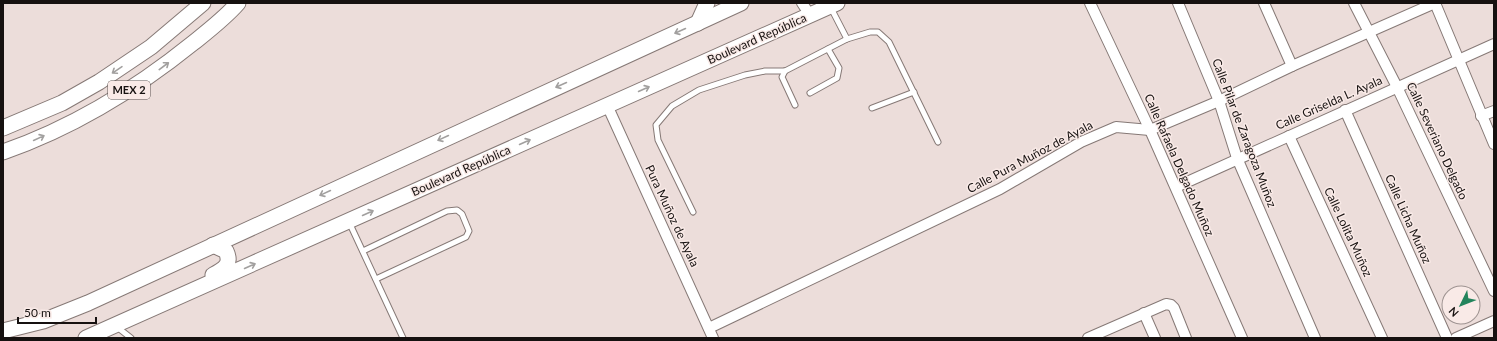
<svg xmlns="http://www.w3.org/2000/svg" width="1497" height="341" font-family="Lato,sans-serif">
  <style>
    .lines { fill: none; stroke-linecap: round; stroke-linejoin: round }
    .lane-casing { stroke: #867976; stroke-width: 7 }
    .street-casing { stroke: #867976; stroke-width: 12 }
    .primary-casing { stroke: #867976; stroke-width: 17 }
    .lane { stroke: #fff; stroke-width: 5 }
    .street { stroke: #fff; stroke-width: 10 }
    .primary { stroke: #fff; stroke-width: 15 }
    .oneway { stroke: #a2a09f }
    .labels { text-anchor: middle; stroke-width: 3; stroke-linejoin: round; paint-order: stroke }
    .shield { fill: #f9eae7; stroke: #5a5250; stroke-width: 1 }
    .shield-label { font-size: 11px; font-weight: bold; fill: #161110 }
    .street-label { font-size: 12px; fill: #161110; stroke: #f9eae7 }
  </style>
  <rect width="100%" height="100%" fill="#ecddda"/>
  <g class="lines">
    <g class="lane-casing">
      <g id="lane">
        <path d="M831,8l16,31"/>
        <path d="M785,71l-3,6 13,28"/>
        <path d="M810,93l27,-15 2,-10 -11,-19"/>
        <path d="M872,108l42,-16"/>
        <path d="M693,212l-35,-72 -2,-15 16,-19 27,-16 46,-15 20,-4h20l62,-32 23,-7h8l11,10 49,100"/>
        <path d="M349,222l54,116"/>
        <path d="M363,251l84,-40 10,-1 5,4 7,17 -3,6 -90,42"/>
        <path d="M117,327l14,11"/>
      </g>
    </g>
    <g class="street-casing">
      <g id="street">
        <path d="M802,3l8,12"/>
        <path d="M1090,3l60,127 92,208"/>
        <path d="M1178,3l41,98 18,57 78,180"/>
        <path d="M1264,3l28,63"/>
        <path d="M1354,3l43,84 97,204"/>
        <path d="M1435,3l59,141"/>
        <path d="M607,105l106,233"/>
        <path d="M1345,110l102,228"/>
        <path d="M1481,116l13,-5"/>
        <path d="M1289,136l93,202"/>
        <path d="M1176,187l318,-143"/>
        <path d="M1144,313l11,25"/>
        <path d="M709,328l291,-139 81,-47 35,-15 34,3 69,-29 73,-35 143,-63"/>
        <path d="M1088,338l78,-34 5,1 3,3 12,30"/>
        <path d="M1456,338l38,-17"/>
      </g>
    </g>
    <g class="primary-casing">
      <g id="primary">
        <path d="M698,23l9,-20"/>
        <path d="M3,128l59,-25 37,-21 52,-35 52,-44"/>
        <path d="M3,152c69,-24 133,-63 190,-109 15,-12 32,-25 45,-40"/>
        <path d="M213,245l13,6c6,13 -1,18 -13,24"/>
        <path d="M3,331l40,-10 45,-18 653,-300"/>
        <path d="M86,338l751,-335"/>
      </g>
    </g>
    <use href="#lane" class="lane"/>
    <use href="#street" class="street"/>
    <use href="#primary" class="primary"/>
  </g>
  <defs><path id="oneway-shaft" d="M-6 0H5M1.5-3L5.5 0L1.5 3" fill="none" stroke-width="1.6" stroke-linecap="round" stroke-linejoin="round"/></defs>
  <g class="oneway">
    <use href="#oneway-shaft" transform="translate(680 31) rotate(156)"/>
    <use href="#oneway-shaft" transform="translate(164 66) rotate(-37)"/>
    <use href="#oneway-shaft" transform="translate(117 70) rotate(146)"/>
    <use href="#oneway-shaft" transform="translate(561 85) rotate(156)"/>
    <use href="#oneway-shaft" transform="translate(644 89) rotate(-24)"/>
    <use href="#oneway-shaft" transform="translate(39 138) rotate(-25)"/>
    <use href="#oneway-shaft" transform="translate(443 138) rotate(155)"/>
    <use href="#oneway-shaft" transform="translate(525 142) rotate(-24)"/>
    <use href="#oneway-shaft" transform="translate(325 193) rotate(155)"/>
    <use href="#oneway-shaft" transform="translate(368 213) rotate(-24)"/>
    <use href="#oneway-shaft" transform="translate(250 266) rotate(-24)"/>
  </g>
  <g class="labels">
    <rect class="shield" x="108" y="81" width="42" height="18" rx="3"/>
    <g class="shield-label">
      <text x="129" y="94">MEX 2</text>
    </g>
    <g class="street-label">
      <text transform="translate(757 39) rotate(-24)" y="4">Boulevard República</text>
      <text transform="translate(1329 103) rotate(-24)" y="4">Calle Griselda L. Ayala</text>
      <text transform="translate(1244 133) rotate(69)" y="4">Calle Pilar de Zaragoza Muñoz</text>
      <text transform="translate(1437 141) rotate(65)" y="4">Calle Severiano Delgado</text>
      <text transform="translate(1030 157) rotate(-28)" y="4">Calle Pura Muñoz de Ayala</text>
      <text transform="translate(1179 165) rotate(66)" y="4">Calle Rafaela Delgado Muñoz</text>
      <text transform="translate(461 171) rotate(-24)" y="4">Boulevard República</text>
      <text transform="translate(672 216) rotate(65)" y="4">Pura Muñoz de Ayala</text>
      <text transform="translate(1408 219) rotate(66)" y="4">Calle Licha Muñoz</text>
      <text transform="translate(1348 232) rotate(65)" y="4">Calle Lolita Muñoz</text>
    </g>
  </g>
  <rect width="1497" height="341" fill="none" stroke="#161110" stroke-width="8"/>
  <g transform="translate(1461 305) rotate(227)"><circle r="19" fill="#f9eae7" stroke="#9e9391"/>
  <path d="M0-3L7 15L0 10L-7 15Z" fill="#23845c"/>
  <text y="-6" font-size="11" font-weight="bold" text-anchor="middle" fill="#161110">N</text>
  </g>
  <path d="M18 317v6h78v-6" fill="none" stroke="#161110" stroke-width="2"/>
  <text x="24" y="317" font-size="12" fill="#161110" stroke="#f9eae7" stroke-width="3" paint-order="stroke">50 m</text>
</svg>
